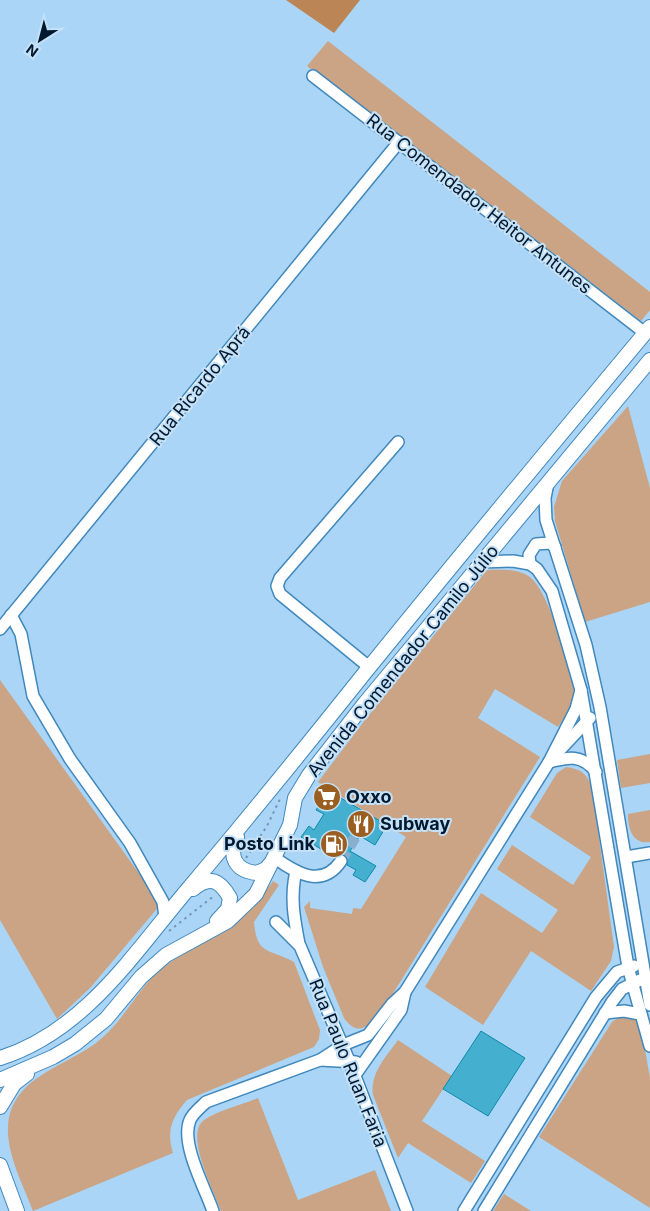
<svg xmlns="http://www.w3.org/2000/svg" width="650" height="1211" font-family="Inter,sans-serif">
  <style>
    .green { fill: #caa484 }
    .forest { fill: #bb8555 }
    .building { fill: #45afd0; stroke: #0d8aab }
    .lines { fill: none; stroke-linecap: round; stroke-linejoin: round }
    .minor-tunnel { stroke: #89afcf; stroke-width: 11; stroke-dasharray: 11 5.5; stroke-linecap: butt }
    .minor-casing { stroke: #4088bc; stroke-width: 14 }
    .major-casing { stroke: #4088bc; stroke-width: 16 }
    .path { stroke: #7296b4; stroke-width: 2; stroke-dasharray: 2.5 4; stroke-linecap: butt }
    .minor { stroke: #fff; stroke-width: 11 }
    .major { stroke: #fff; stroke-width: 14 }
    .labels { text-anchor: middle; stroke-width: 4; stroke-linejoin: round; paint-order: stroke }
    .street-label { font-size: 18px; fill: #00192e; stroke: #c5e1f7 }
    .poi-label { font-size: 18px; font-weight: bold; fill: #00192e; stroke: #c5e1f7; text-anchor: start }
  </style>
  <rect width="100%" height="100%" fill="#abd5f7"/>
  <g class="green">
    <path d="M328,41l322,251v18l-9,11 -334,-255z"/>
    <path d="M628,406l22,82v114l-65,20 -30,-101 -1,-14 8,-26z"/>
    <path d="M487,570c14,0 32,-2 44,8 17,13 44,97 43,119 0,11 -10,21 -16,30l-63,-38 -17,29 62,39 -156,251c-11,15 -25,32 -40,10l-21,-51 -19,-60 6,-6v7l42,6 1,-6 8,1 45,-72 -88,-55 47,-62z"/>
    <path d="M0,680l161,224 -71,84 -33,31 -57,-99z"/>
    <path d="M650,754v29l-29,5 -4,-28z"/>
    <path d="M566,767c15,2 20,6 26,20l22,160 -3,14 -20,30 -60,-40 -48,74 -58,-38 56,-94 61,40 16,-23 -61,-41 15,-24 61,40 18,-28 -61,-40 27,-44z"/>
    <path d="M650,810v32c-18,3 -22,-14 -22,-28z"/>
    <path d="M273,881l6,4 -25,37c3,34 15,26 40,40l26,68 -1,9 -5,8 -127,53c-15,17 -21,31 -14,53l-140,58c-11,-29 -30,-63 -24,-94 9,-41 58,-52 87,-74 25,-19 38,-47 59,-69 18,-17 44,-27 64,-41 21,-13 40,-32 54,-52z"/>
    <path d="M626,1016l8,2 7,9 9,51v130l-111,-71 73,-115 7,-5z"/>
    <path d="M398,1040l54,36 -30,45 63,40 -14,22 -63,-40 -10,15 -25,-63c-3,-22 13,-38 25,-55z"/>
    <path d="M258,1098l40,102 77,-30 16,41h-170c-7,-19 -37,-77 -17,-91 15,-10 38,-15 54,-22z"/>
    <path d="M504,1194l27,17h-38z"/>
  </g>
  <path class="forest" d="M286,0h74l-26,33z"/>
  <g class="building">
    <path d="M322,787l65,38 -12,20 -15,-9 -10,15 26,15 -11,16 -12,-7 3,-5 -9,-5 1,-6 -2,-4 -7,-1 -5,3 -33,-20 8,-11 5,4 10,-16 -8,-4 4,-6 -6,-4z"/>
    <path d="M481,1031l44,27 -37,58 -45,-27z"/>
  </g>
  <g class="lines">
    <path class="minor-tunnel" d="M341,861l16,-27"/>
    <g class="minor-casing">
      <g id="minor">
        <path d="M313,76l332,257"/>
        <path d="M548,483l-3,15 1,22 40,125 14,62 50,298"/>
        <path d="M482,562l31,-1 17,3 7,5 15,22 29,99 47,277 22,79"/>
        <path d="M530,564l-1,-9 7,-11 14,-1 5,4"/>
        <path d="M11,615l10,19 12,62 37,63 60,84 33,59 2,15"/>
        <path d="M0,629l399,-487"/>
        <path d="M369,667l-89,-73 -3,-8 3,-8 118,-136"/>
        <path d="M558,752l32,-34"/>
        <path d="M549,762c19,-5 33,-8 47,10"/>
        <path d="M626,857l24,-4"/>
        <path d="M275,858c21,15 47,31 66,3"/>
        <path d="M296,871c-6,26 -2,47 3,73"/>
        <path d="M276,922l24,24 50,117 57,148"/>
        <path d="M605,1013l19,-2 16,3"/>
        <path d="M320,1060l36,2"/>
        <path d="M355,1075l46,-65 4,-18"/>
        <path d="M213,1211c-8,-23 -33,-68 -23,-91 3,-7 11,-13 16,-18l114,-42 23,-15 25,-10 24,-31 13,-12 144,-230 27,-53 5,-19"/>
        <path d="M464,1211l132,-214 21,-25 17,-6"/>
        <path d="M484,1211l128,-209 10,-13 18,-9"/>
      </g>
    </g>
    <g class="major-casing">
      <g id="major">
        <path d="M237,837c-9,19 -2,34 20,36l9,-4 4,-5"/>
        <path d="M193,889c17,-14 27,-9 37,9l-2,11 -11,12"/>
        <path d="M0,1058c84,-26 134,-105 188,-169 61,-72 120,-145 179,-219 93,-115 188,-229 283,-343"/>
        <path d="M0,1080l53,-23 22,-13 31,-25 35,-42 25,-22 62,-34 28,-27 34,-69 5,-27 14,-23 56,-72 285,-343"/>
        <path d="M0,1107l14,-23 13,-10"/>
        <path d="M0,1165l17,46"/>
      </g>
    </g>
    <g class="path">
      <path d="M246,858l21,-32 14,-29"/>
      <path d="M169,931l45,-35"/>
    </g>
    <use href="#minor" class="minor"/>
    <use href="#major" class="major"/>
  </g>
  <defs>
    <g id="supermarket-disc" transform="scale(1.4375)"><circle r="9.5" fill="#9a5f20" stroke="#c5e1f7"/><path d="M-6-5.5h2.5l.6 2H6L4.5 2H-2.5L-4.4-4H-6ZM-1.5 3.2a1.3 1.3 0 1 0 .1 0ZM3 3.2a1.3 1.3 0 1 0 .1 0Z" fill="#fff"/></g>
    <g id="restaurant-disc" transform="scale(1.4375)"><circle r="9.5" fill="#9a5f20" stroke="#c5e1f7"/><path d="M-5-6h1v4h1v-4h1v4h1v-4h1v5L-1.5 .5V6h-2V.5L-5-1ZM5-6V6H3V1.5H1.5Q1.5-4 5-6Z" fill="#fff"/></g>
    <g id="fuel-disc" transform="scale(1.4375)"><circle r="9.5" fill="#9a5f20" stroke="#c5e1f7"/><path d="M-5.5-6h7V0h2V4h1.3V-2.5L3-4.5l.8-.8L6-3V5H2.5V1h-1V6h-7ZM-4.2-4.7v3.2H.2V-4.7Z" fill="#fff"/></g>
  </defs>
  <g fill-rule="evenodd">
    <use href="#supermarket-disc" x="327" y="797"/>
    <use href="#restaurant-disc" x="361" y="824"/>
    <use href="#fuel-disc" x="334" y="844"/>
  </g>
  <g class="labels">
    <g class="street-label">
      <text transform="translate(479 204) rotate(38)" y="6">Rua Comendador Heitor Antunes</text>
      <text transform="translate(200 386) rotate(-51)" y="6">Rua Ricardo Aprá</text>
      <text transform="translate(403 661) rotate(-51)" y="6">Avenida Comendador Camilo Júlio</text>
      <text transform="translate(348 1063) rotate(68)" y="6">Rua Paulo Ruan Faria</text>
    </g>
    <g class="poi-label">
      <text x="346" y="803">Oxxo</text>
      <text x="380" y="830">Subway</text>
      <text x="315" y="850" text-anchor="end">Posto Link</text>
    </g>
  </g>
  <g transform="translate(40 40) rotate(216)" stroke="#c5e1f7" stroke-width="4" paint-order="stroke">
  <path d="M0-4L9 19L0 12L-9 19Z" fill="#00192e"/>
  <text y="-8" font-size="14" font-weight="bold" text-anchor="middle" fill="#00192e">N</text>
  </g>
</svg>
